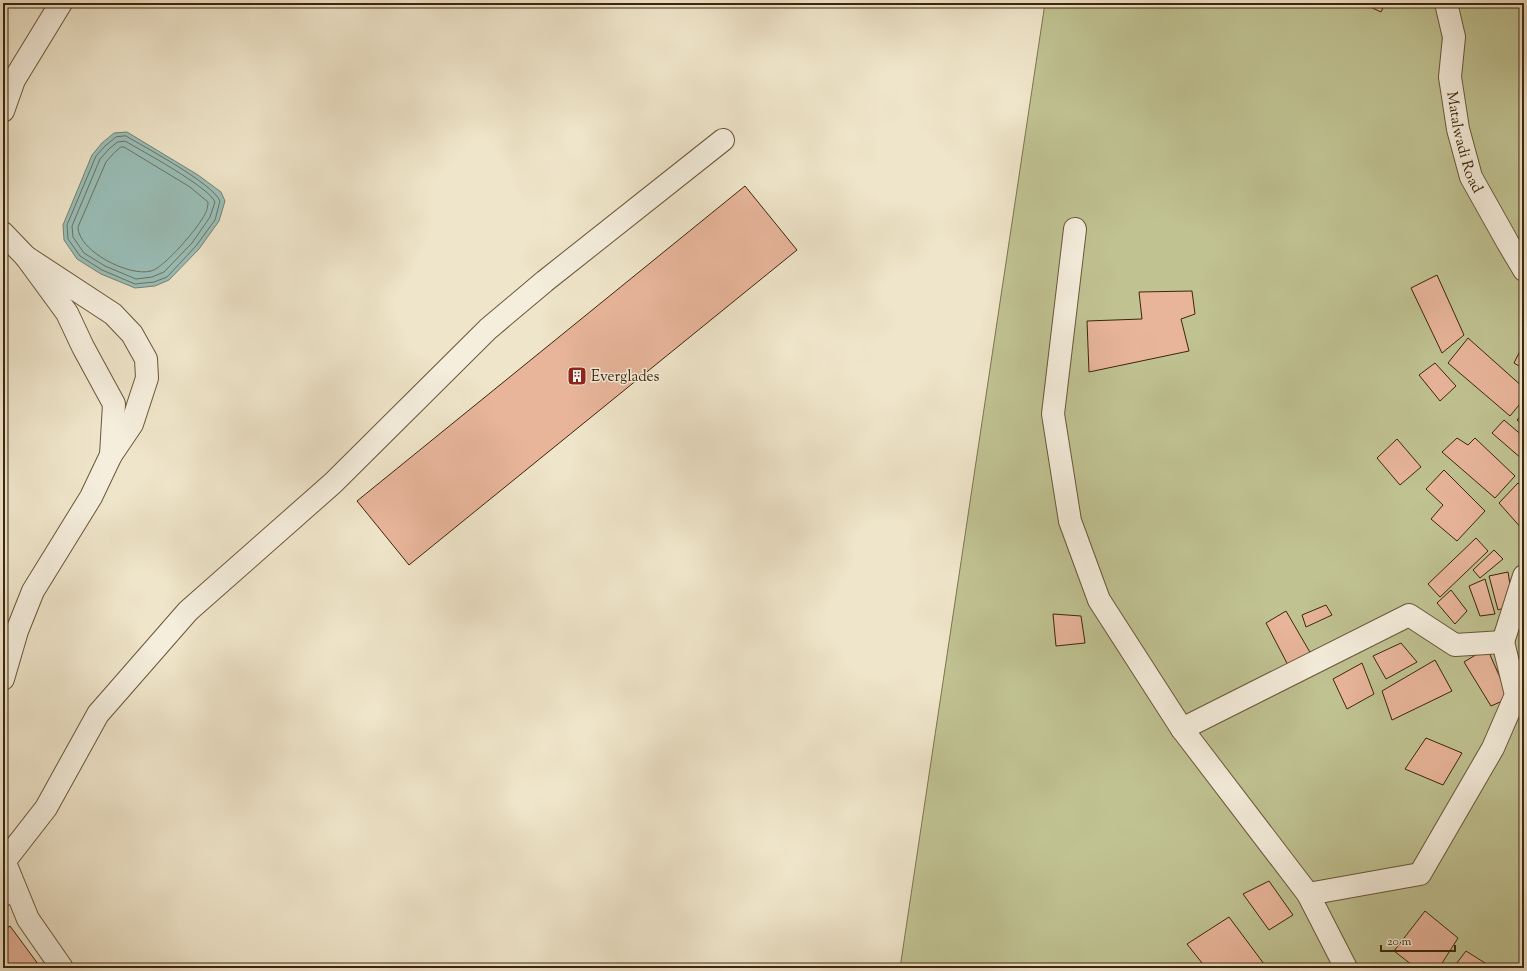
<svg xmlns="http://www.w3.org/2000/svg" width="1527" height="971" font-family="'Sorts Mill Goudy',serif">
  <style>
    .green { fill: #c0c292; stroke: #7e744e }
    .water { fill: #9abfb9; stroke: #758273 }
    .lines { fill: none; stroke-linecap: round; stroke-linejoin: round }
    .shore { stroke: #6c7262; stroke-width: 1 }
    .building { fill: #e8b59b; stroke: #3d260a }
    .lane-casing { stroke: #6a563a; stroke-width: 16 }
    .street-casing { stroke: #6a563a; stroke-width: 24 }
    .lane { stroke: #f5eedd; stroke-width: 14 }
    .street { stroke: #f5eedd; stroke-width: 22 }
    .labels { text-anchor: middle; stroke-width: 3; stroke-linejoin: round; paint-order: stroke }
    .street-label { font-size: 15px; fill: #3d260a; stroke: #f5eedd }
    .poi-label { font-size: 15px; fill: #3d260a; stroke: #f5eedd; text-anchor: start }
  </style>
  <rect width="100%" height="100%" fill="#efe5ca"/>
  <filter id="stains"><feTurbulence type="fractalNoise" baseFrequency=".005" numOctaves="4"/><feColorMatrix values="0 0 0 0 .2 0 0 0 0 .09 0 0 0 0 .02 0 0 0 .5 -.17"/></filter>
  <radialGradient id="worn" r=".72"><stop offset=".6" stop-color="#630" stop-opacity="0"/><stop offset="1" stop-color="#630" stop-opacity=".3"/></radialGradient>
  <path class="green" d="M1045,3h479v965h-624z"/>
  <path class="water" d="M127,132l71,43 23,17 4,9 -6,20 -20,28 -30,31 -14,6 -20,2 -34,-14 -24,-15 -13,-19 -1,-15 29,-70 10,-12 12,-10z"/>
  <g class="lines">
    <g class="shore">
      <path d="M126,136c20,12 86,47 94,65l-5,19 -19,26 -29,31 -13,5 -19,2 -33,-14 -22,-14 -12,-17 -1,-14 29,-69 9,-10 11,-9z"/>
      <path d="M118,142l7,-1c17,10 84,46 90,61l-5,15 -18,26 -28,29 -12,5 -16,2 -31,-13 -21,-13 -11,-16 -1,-11 28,-67 9,-10z"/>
      <path d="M121,147h3l66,40 18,15c0,4 -1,9 -3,12 -6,13 -41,54 -54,57 -22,6 -73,-20 -73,-44l28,-65 7,-8z"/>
    </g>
  </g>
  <g class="building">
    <path d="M1362,3h23l-4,9z"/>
    <path d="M745,186l52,64 -388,315 -52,-64z"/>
    <path d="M1437,275l27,60 -22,18 -31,-65z"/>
    <path d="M1192,291l3,23 -14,5 8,32 -100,21 -2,-51 55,-2 -3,-27z"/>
    <path d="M1468,338l56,50v11l-14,17 -62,-53z"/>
    <path d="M1524,343v26l-10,-6z"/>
    <path d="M1435,363l21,23 -16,15 -21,-26z"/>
    <path d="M1524,412v13l-7,-5z"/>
    <path d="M1504,420l20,17v20l-2,2 -30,-26z"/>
    <path d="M1457,438l11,7 7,-7 40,38 -20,22 -53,-46z"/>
    <path d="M1397,439l24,28 -21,18 -23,-27z"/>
    <path d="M1444,470l41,41 -28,30 -26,-22 12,-14 -17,-16z"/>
    <path d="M1518,483l6,5 -1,42 -24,-27z"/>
    <path d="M1476,538l12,13 -48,46 -12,-13z"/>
    <path d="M1494,550l9,9 -23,19 -7,-8z"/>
    <path d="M1508,572l5,32 -15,6 -9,-34z"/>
    <path d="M1485,579l10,35 -15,2 -11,-30z"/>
    <path d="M1451,590l16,21 -12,13 -18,-21z"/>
    <path d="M1326,605l6,10 -26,12 -4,-12z"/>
    <path d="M1286,611l25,43 -22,13 -23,-44z"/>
    <path d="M1053,614l28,2 4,27 -29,3z"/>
    <path d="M1401,643l16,19 -31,17 -13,-23z"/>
    <path d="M1487,648l22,50 -18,8 -27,-44z"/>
    <path d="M1435,660l17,31 -60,29 -10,-29z"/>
    <path d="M1362,663l12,31 -27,15 -14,-30z"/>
    <path d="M1426,738l36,15 -19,32 -38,-16z"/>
    <path d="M1269,881l24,34 -24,15 -26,-36z"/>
    <path d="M1425,911l33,27 -19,30h-23l-22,-17z"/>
    <path d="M1229,917l38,51h-61l-19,-24z"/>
    <path d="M10,926l31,42h-38v-37z"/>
    <path d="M1466,951l27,17h-40z"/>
  </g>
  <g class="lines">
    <g class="lane-casing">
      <path id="lane" d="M3,900l13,-9"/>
    </g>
    <g class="street-casing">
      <g id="street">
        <path id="s1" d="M1446,3l8,34 -4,40 8,52 13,48 37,66 16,27"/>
        <path d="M3,111l11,-31 47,-77"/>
        <path d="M1075,229l-22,185 17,107 29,79 83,129 126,165 38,74"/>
        <path d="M3,233l23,24 41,56 16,34 31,57 -3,51"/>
        <path d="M1503,642l21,-66"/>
        <path d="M3,679l14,-48 16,-40 58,-94 20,-42 21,-31 15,-46 -1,-19 -14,-25 -19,-20 -87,-57"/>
        <path d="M1182,729l227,-114 46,30 48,-3"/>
        <path d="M3,858l25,61 34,49"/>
        <path d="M4,862l42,-54 52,-94 90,-103 145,-128 155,-154 57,-48 178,-141"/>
        <path d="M1308,894l112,-20 73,-126 23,-53 -13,-53"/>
      </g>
    </g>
    <use href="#lane" class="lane"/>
    <use href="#street" class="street"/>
  </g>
  <defs>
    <g id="building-square" transform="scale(1)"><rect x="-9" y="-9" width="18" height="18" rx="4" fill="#8f2418" stroke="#f5eedd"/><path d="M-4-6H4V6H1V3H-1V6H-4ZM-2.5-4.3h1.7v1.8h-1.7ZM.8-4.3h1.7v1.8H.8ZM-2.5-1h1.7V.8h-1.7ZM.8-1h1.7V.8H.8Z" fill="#fff"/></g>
  </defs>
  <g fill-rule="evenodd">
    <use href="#building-square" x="577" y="376"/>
  </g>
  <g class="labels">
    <g class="street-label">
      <text dy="5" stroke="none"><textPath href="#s1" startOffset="142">Matalwadi Road</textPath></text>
    </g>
    <g class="poi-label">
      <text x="591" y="381">Everglades</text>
    </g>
  </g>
  <rect width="1527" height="971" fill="none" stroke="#efe5ca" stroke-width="16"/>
  <rect x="4" y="4" width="1519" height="963" fill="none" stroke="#3d260a" stroke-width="2"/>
  <rect x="8" y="8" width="1511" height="955" fill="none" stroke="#3d260a"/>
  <path d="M1381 945v6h74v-6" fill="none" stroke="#3d260a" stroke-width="2"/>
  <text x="1387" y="945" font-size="12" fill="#3d260a" stroke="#f5eedd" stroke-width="3" paint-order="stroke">20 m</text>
  <rect width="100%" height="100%" filter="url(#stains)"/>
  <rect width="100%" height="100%" fill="url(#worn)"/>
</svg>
